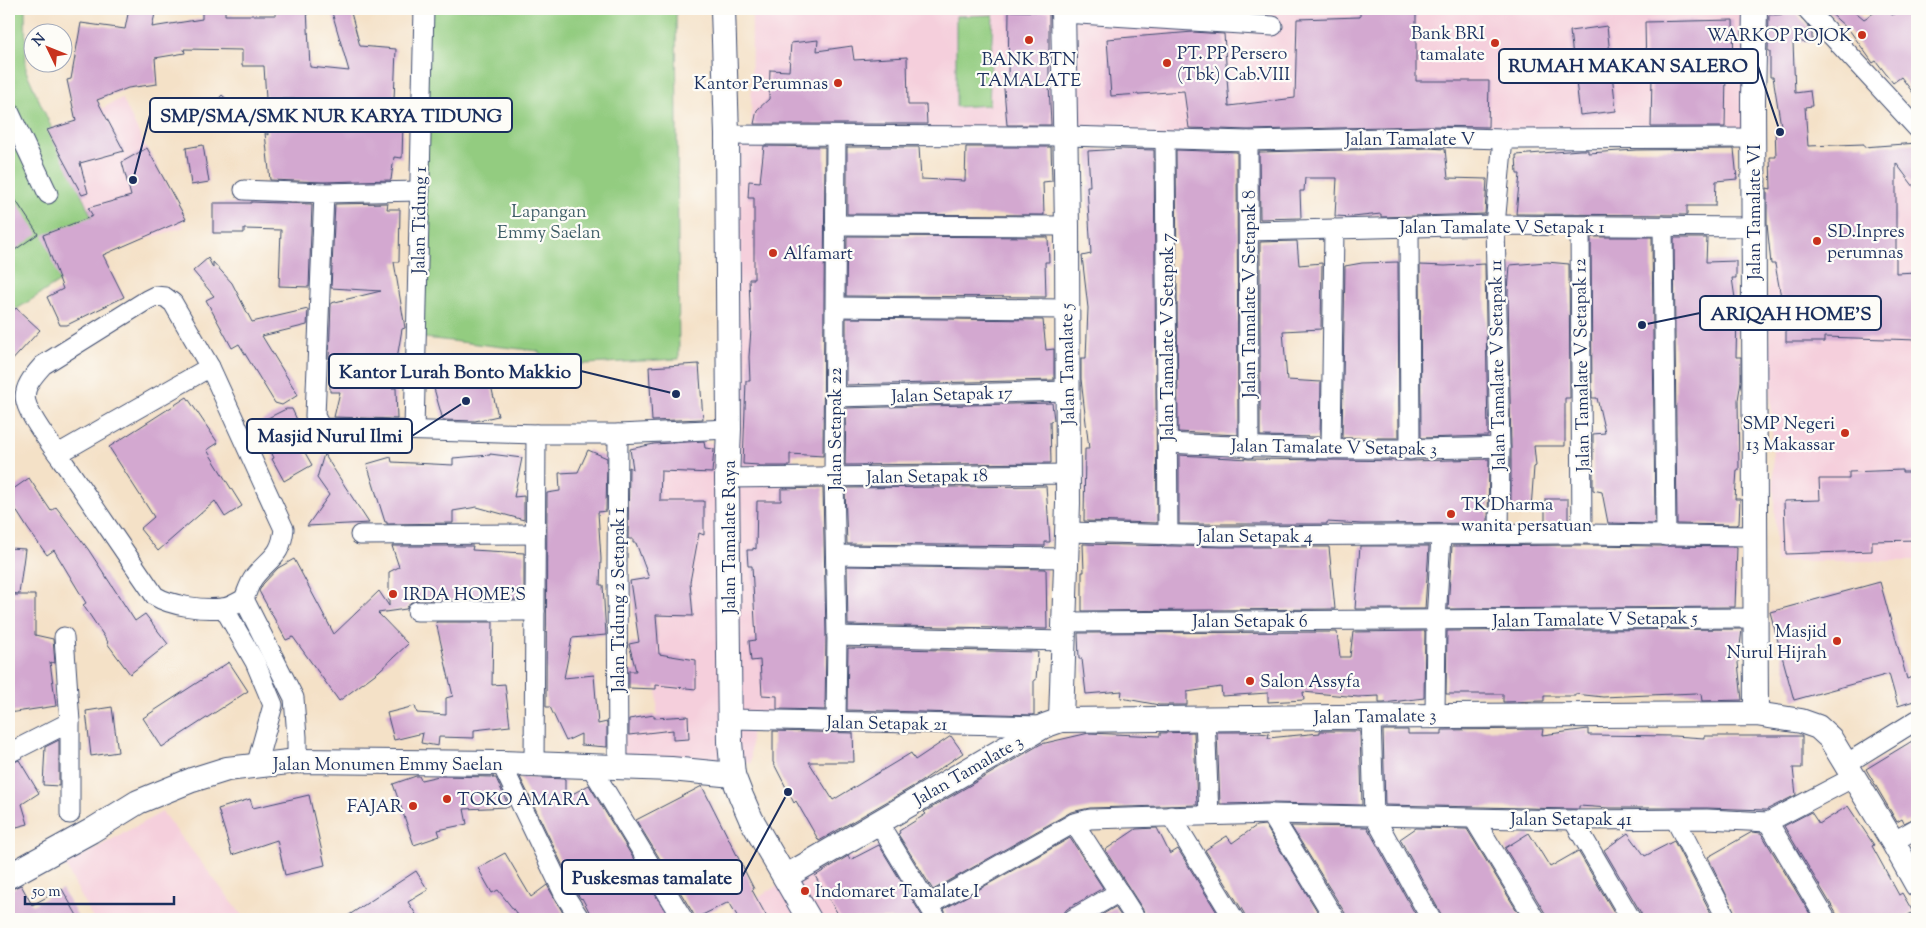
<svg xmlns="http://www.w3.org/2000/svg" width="1926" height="928" font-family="'Sorts Mill Goudy',serif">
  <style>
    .built { fill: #f5cfdc }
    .green { fill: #93cc80; stroke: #577e6f }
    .building { fill: #d3a8d0 }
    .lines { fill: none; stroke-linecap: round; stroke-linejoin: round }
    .minor-casing { stroke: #3c4a6e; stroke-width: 21 }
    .tertiary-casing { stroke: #3c4a6e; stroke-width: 26 }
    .minor { stroke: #fff; stroke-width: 19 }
    .tertiary { stroke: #fff; stroke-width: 24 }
    .poi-dot { fill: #c8321e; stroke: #fdfcf7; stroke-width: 2 }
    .labels { text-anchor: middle; stroke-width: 4.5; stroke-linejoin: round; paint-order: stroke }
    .poi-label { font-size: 18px; fill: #1b2f5e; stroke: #fdfcf7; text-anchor: start }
    .street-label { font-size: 18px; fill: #1b2f5e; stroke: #fdfcf7 }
    .park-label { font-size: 18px; fill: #3f5e68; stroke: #fdfcf7 }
    .leader { fill: none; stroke: #1b2f5e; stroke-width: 2 }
    .callout-dot { fill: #1b2f5e; stroke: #fdfcf7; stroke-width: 2 }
    .callout { fill: #fdfcf7; stroke: #1b2f5e; stroke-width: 2 }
    .callout-label { font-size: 19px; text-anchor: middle; font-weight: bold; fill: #1b2f5e }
  </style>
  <rect width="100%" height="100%" fill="#fdfcf7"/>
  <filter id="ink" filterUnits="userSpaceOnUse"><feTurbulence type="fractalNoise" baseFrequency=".02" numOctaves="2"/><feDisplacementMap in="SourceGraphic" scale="10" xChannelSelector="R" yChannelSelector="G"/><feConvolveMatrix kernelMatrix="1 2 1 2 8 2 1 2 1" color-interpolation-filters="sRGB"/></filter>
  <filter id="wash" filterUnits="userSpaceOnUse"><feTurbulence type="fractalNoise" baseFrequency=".0096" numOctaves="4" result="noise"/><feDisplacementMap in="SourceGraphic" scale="20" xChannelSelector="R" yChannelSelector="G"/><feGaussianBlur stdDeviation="1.12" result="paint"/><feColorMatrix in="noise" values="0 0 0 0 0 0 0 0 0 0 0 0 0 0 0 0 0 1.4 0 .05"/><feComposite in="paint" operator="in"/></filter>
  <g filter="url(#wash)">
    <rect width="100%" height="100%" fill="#f4e1c7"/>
    <g class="built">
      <path d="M752,9h999l1,128 -1001,2z"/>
      <path d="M122,98l62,129 -77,24 -53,-117z"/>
      <path d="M735,146h56l4,574 -44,2v41l-128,-7 -1,-39 35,-1 3,-273h69z"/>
      <path d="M1917,153v408h-131l-10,1 -8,-260 3,-146z"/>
      <path d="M162,812l83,107h-152l-28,-54z"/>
      <path d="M851,856l37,63h-164l-1,-1 52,-31z"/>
    </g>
    <g class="green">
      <path d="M9,9h16l1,62 81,180 -98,63z"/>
      <path d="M424,9h252l3,350 -130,7 -11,-15 -122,-14z"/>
      <path d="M993,15l-4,90 -33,2v-91z"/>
    </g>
    <g id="blocks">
      <g class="building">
        <path d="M129,9h27l-4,18 50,-8v-10h23v6h51v-5l31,-1 3,58 39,4 -18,-62h19l10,37 36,3 -2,51 -128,-1 -2,-33h-22v-16l-58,-1 1,4 -30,5 2,26 -29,4 -31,12 27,51 -44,12 8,30 -6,2 -35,-65 29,-9 -9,-41 4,-1 10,-56 44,6z"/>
        <path d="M1360,9h56v72h73l-1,46 -59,-1 -181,4 -59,-2 -5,-37 -73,5 -4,-57 86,-7 31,2 5,72 66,-8 2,-79 63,-2z"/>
        <path d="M1826,9h26l12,10 16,-10h7l5,6 10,-6h15v89l-16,-21 -8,6 -17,-22 -3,2 -23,-32z"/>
        <path d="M1009,11l40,1v72l2,41h-44l-4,-48h5z"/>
        <path d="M1797,14l15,17v11h-19l2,51 15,-2 2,15 -7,1 3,39 56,-2v3l53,-4v48l-21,-28v110l21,-1v68l-93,-3v5h-38v-45h-5l-6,-33h-4l-4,-40v-36l4,1 -1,-32h6l-1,-30 6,-1 -8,-49h-3v-26h-2l1,-36z"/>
        <path d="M1733,20l1,53h-8l-1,54h-74l1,-52h-6l-1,-53z"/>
        <path d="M1607,26l9,85 -36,4 -10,-84z"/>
        <path d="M818,40l-1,11 35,-5 2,14 53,-3 1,48h18l1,19h-173l3,-14 12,-11 1,-29 19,1 2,-28z"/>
        <path d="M222,95l17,15 -17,20 -17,-16z"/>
        <path d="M267,121l136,2 -1,35 -8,-1 -3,23 -67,2 -54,-2 -5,-47 3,2z"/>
        <path d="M203,145l6,37 -18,3 -5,-37z"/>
        <path d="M764,146l61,1 -2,309 -33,-2v12h-31v-1l-16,-1 3,-83h4l-1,-24 2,-28 -2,-50h5v-81h-6l1,-17 11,1z"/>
        <path d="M847,147h72l2,32 44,2 1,-34h85l1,34 -9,1 1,33 -197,-1z"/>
        <path d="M147,148l39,71 -83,36 21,42 -57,28h-7l-13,-28 16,-8 -20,-54 50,-19 -5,-8 43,-12 -9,-34z"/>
        <path d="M1429,148l16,1 3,29 39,1 -2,35 -104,3v-3l-28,3 -18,-1 2,-38h-32l-1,13h-4l1,27 -41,1 -1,-67z"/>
        <path d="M1121,149l33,1 3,373 -73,-2 1,-72h4l-8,-70v-21h5l2,-50 -6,-52 9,-2 -4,-68h3l-2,-35z"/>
        <path d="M1734,149l3,30 -21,2 -1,25h-28v9l-171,-1 4,-40h-3l-1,-19 64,-5h8v3l48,-3z"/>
        <path d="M1176,150l61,2 1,283 -60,-3z"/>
        <path d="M9,190l29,44 -29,20z"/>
        <path d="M251,202l61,2 -3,83 -30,-1 2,-56 -37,-1v4h-31v-30h38z"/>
        <path d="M388,203l-1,6h13l-1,53h-5l11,66 -3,1 -10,59h4l1,31 -63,-2 6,-25h-10v-33h-1l2,-56 50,-12 -50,-3 4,-84z"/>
        <path d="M847,236l201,1 1,25h-4l1,35 -200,-1z"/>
        <path d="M1591,237h61l3,287 -47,-1 -6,-31 -9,-2v-56l12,-1 -8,-35h-5z"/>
        <path d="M1674,238h33l-1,24 30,-1v17h-4l5,34 -1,45h5v24l-3,19 1,70h-2l-2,29h5l-1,25 -3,1 -59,-1z"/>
        <path d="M1297,241l2,24 23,-2 -1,66 -38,2 4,49 34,2 -1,55 -60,-1v-194z"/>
        <path d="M208,258l5,10v-6l19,21 20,39 56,-13 -1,16 -45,11 36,59 -16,10 -7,-2 -36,-59 -7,4 -26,-48 8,-4 -21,-25z"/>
        <path d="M1398,262l1,176h-57l3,-172 17,-3z"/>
        <path d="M1547,262l22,2 1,134h-5v48h-31l2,20 -2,1 -3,42 -20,-2v-60l-3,-155 2,-27z"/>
        <path d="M1485,264l3,172 -67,2 -1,-173 25,1z"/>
        <path d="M16,308l24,22 -31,34v-48z"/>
        <path d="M846,318l197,2 3,30 8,-1v31l-208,5z"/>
        <path d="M699,364l4,55 -51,2 -3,-54z"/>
        <path d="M488,372l10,44 -23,5 -32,-1 -10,-35z"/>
        <path d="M187,397l31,46 -11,7 35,56 -17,11 -10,-16 -57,50 -18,-22 14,-12 -45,-70z"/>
        <path d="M1052,403l2,17 -4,1 1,42 -206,2 1,-57z"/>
        <path d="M286,409h6l7,15 -8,4 21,37 -28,16 -12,-22 2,-1 -16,-35z"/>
        <path d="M704,441l1,7 9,1 -2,24 -51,-2 -1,30h44v34l-5,-2 -9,49 3,34 -37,-1 3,39 37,6v29l-40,-4v4l-27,-1v-17h7l-7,-27 10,-2 -9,-61 19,-3 -13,-35h-3v-4h-5l1,-72 4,2 -3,-20 24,-5z"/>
        <path d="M588,450l19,8 -1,53 -8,1 3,47 -1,26h3l3,50 -34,3 -8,40 30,-3 4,49 9,-2v25l-26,-2v-11l-15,7 -16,-34h-4v-3l1,-211 13,-2 -1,-18 19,-1z"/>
        <path d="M324,454l45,69 -62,3 22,-31 -12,-17z"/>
        <path d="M490,454l32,4 -8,39 10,-1v24l-47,-13 -24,4v12l-66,1v-2h-2l-18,-58 24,-7 1,5 61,3v-7l37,-3z"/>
        <path d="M1179,455l70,4 161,2 79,-2 -1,64 -126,1 -35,-2v2h-148z"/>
        <path d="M1902,470v2h15v68l-45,1v10l-86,3 -2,-53 36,-1 -1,-21h30v-7z"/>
        <path d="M29,478l22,33 5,-4 32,42 47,72 10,-7 23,30 -38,30 -23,-31 1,-1 -25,-37 3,-2 -32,-53 -7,5 -19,-26 -19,-30v-7z"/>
        <path d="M1046,486l4,56h-5v4l-198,-2 -2,-56z"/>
        <path d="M823,488l3,148 -1,74 -48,-1v-13l-15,-1 -2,-35 -9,1 -2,-20 7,-1 -4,-74h-4l-1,-16h6v-2l3,1 1,-48h24v-12z"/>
        <rect x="1545" y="499" width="23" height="24"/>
        <path d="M1083,544l140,3h106l6,62 -253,2v-39h2z"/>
        <path d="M1582,545l155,2 -2,60 -287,2 4,-63z"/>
        <path d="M392,546h81l-1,4 52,3v47h-107l-6,2 -5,7 -28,4 30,31 -29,27 -40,30 -46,-64 -7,3 -27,-49 4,-7 15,-16 16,-9 40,75 45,-43 10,15v-34l10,-5z"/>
        <path d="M1360,546h69l-4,63h-70z"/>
        <path d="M9,548l16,1 -6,45 -10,-1z"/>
        <path d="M847,566l199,3 1,60 -199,-4z"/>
        <path d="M1880,582l27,97 5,-2 5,23 -19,6 -9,-32 -95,26 -24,-88z"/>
        <path d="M9,595h26v40l18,4 2,24 -5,-1 6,44 -47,7z"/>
        <path d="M436,622h57l-1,63 13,-1 5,42 -36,4v8l-35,-1 -1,9 -17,-3 2,-10 -29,7 -7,-27 28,-7 2,7 29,2v-17l7,-2z"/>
        <path d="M1742,629l-4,34 4,37 -40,1 -1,-7 -5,-1 -93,4 -28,-3v2h-31v5l-41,1v-8h-57l1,-63z"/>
        <path d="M1425,631l-1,67 -40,5h-5v-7l-21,1 -55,-5 1,8 -36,2v-9l-46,3 -1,-9 -34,5v13h-28l-38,-7 1,-7 -36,3 -4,-35h-3l-1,-26 259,-1 3,25h10l3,-25z"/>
        <path d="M848,648l190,4 -2,28h-2v35l-187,-5z"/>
        <path d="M229,662l19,29 -86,56 -19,-29z"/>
        <path d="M112,707l6,45 -27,4 -5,-45z"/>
        <path d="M654,715v3l34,-2 1,23 -16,1v-10l-44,5v-16z"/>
        <path d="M1543,729l-1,6 46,-6v6l86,1 30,2v-2h98v32h-9l3,27 -30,15 -59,-2h-98l-30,-2v3h-6l-188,-4 -2,-75h25v4h34v-4z"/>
        <path d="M773,731l80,2 1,29h-45l24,38 78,-47 4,7 36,-24 12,17 -44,30 -100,58 -23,-40 -2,2 -21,-41z"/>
        <path d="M1320,731h40l2,74 -91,-2 -51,1 -3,-72h29l23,2 -1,4 52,-5z"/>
        <path d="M1194,732l3,73 -107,3 -19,4 -138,78 -35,-56 2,-1 -1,-2 27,-17 -2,-2 117,-68 48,-11 71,3v-3z"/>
        <path d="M1917,738v79l-13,6 -2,-4 -5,3 -31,-53z"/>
        <path d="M59,740v46l-16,-1 2,-38z"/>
        <path d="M19,760l20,33 -17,11 6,20 -19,5v-65z"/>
        <path d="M416,776h3l2,4 18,-4 55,1 -2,1h4l13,29 -45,2 3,15 -29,6 2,6 -26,9 -21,-61z"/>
        <path d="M520,777l45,2v19l24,-13 81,134h-77l-11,-21 -1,1 -7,-10z"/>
        <path d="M702,786l52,103 -2,1 16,29h-29l-10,-17 -35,17 -1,-6 -57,-93z"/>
        <path d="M309,795l16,70 -40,10 -8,-35 -45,15 -14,-46 32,-10 3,9z"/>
        <path d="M1848,806l26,39 -2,1 27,49 3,-2 11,19 -11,7h-65l-1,-6 -52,-87 27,-14 8,12z"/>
        <path d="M1265,825l57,94h-77l-1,-6 -39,-63 22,-14 5,7 24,-17z"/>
        <path d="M1291,826l76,1 51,92h-72l-1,-6z"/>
        <path d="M1157,828l13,26 8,-5 43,70h-74l-2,-6 -40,-63 31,-21z"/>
        <path d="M1416,828l51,1 55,90h-80l-1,-5 -41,-75z"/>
        <path d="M1752,832l9,1 52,86h-75l-30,-62z"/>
        <path d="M1529,833l21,34 28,-16 40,68h-72l-1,-6 -40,-65z"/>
        <path d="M1628,833l17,23 29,-15 40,78h-72l-1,-6 -37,-63z"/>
        <path d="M1070,838l33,50 -36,21 -4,5 -1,5h-114l-4,-10z"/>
        <path d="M879,845l45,74h-83l-26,-43 33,-20 2,4z"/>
        <path d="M505,853l26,44 16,-12 16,28 -9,6h-33l-23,-29 -6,3 -14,-25z"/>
        <path d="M416,871l12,19 -20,12 11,17h-76z"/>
        <path d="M21,885l11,20 30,-16 17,30h-70v-29z"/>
        <path d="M1115,907l8,12h-28z"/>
      </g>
    </g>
  </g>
  <g filter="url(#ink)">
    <use href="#blocks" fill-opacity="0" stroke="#3c4a6e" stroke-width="1"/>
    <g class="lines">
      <g class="minor-casing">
        <g id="minor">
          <path d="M1807,9l110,119"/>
          <path d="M1063,13l210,13"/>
          <path d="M265,110l156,2"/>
          <path d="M9,111l39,83"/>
          <path d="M727,135l339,1 182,5 181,-4 74,2 252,-1"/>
          <path d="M836,136l-2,341 3,159 -1,86"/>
          <path d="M1165,139l3,396"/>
          <path d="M1248,141l1,307"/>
          <path d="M244,190l80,3"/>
          <path d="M420,191l-96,2 -9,223 4,8 5,4 212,6h82l111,-5"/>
          <path d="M835,225l232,1"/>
          <path d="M1663,226l3,310"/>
          <path d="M1580,227l2,307"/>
          <path d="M1409,228l1,222"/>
          <path d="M1249,231l246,-6 259,2"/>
          <path d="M155,296l10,1 8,6 37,64 74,162c-3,28 -14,28 -30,48 -5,7 -7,15 -10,22 -6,3 -15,9 -22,9 -19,2 -51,-2 -67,-12 -31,-45 -62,-91 -93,-136 -10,-14 -32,-42 -36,-58 -4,-14 8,-27 17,-37l104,-65z"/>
          <path d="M836,307l230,2"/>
          <path d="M835,397l233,-6"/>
          <path d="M414,430l10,-421"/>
          <path d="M618,434l-1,133 1,200"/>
          <path d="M1167,443c111,6 222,8 333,4"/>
          <path d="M1331,449l3,-220"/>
          <path d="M58,454l152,-87"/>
          <path d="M727,478l341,-4"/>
          <path d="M1068,532l155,4 359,-2 174,2"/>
          <path d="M1499,534l1,-87 -5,-222 8,-86"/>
          <path d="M360,535l175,-1"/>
          <path d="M836,555l232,3"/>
          <path d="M244,599l50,99 3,39v24"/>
          <path d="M224,608l31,54 18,43 -17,61"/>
          <path d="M417,611h118"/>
          <path d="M1064,622l690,-4"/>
          <path d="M837,636l226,5"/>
          <path d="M64,637l6,85v92"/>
          <path d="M1435,715l1,-94 5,-85"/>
          <path d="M1371,717l3,99 57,103"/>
          <path d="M1205,718l4,97"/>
          <path d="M731,719l313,7"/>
          <path d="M9,753l61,-31"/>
          <path d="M501,763l63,131 16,25"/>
          <path d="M1846,764l71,-44"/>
          <path d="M534,765l2,-331"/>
          <path d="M591,767l92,152"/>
          <path d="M1271,814l64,105"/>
          <path d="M1171,816l63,103"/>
          <path d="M1474,819l61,100"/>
          <path d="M1675,819l52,100"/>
          <path d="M1573,820l58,99"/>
          <path d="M878,822l59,97"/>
          <path d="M1768,822l58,97"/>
          <path d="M1768,822l86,-45"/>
          <path d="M1074,823l62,96"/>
          <path d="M1893,842l24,-14"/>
          <path d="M929,905l145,-82 16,-4 181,-5 302,6 134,-1 61,3"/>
          <path d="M1073,919l46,-27"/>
        </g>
      </g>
      <g class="tertiary-casing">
        <g id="tertiary">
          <path d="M723,9l4,126 2,294 -2,49 3,264 3,33 8,21 10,23 58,100"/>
          <path d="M1755,9l-2,90 3,615"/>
          <path d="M1061,720l7,-217 -1,-277 -4,-217"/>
          <path d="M9,876l82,-45 47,-29 54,-22 35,-11 70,-8 204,2 170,6 62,6"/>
          <path d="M785,877l259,-151 17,-6c232,-3 463,-5 695,-6l45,7 17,6 12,11 63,104 24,43"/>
        </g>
      </g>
      <use href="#minor" class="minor"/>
      <use href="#tertiary" class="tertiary"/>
    </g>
  </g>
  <g class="poi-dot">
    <circle cx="1862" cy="35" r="5"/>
    <circle cx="1029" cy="40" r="5"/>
    <circle cx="1495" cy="43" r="5"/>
    <circle cx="1167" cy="63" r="5"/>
    <circle cx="838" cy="83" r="5"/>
    <circle cx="1817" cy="241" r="5"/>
    <circle cx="773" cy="253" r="5"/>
    <circle cx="1845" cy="433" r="5"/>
    <circle cx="1451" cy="514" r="5"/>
    <circle cx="393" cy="594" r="5"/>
    <circle cx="1837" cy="641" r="5"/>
    <circle cx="1250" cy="681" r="5"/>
    <circle cx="447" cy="799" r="5"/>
    <circle cx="413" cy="806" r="5"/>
    <circle cx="805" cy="891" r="5"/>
  </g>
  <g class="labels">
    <g class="poi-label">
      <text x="1485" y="39" text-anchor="end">Bank BRI<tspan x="1485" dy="21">tamalate</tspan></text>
      <text x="1852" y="41" text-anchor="end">WARKOP POJOK</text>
      <text x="1177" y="59">PT. PP Persero<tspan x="1177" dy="21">(Tbk) Cab.VIII</tspan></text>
      <text x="1029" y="65" text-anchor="middle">BANK BTN<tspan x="1029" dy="21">TAMALATE</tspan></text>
      <text x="828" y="89" text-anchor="end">Kantor Perumnas</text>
      <text x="1827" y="237">SD.Inpres<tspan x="1827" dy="21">perumnas</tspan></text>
      <text x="783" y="259">Alfamart</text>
      <text x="1835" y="429" text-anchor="end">SMP Negeri<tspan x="1835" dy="21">13 Makassar</tspan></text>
      <text x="1461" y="510">TK Dharma<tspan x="1461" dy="21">wanita persatuan</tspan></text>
      <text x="403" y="600">IRDA HOME'S</text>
      <text x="1827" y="637" text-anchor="end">Masjid<tspan x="1827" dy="21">Nurul Hijrah</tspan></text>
      <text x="1260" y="687">Salon Assyfa</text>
      <text x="457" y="805">TOKO AMARA</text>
      <text x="403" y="812" text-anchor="end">FAJAR</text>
      <text x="815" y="897">Indomaret Tamalate I</text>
    </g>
    <g class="street-label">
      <text x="1410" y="145">Jalan Tamalate V</text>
      <text transform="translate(1754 212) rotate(-90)" y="6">Jalan Tamalate VI</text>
      <text transform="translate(419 220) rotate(-89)" y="6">Jalan Tidung 1</text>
      <text x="1502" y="233">Jalan Tamalate V Setapak 1</text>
      <text transform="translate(1249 294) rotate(-90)" y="6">Jalan Tamalate V Setapak 8</text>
      <text transform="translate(1167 337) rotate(-90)" y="6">Jalan Tamalate V Setapak 7</text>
      <text transform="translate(1067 364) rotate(-91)" y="6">Jalan Tamalate 5</text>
      <text transform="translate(1497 365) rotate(-91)" y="6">Jalan Tamalate V Setapak 11</text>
      <text transform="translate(1581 365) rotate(-91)" y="6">Jalan Tamalate V Setapak 12</text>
      <text transform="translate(952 394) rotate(-2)" y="6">Jalan Setapak 17</text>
      <text transform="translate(835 429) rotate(-90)" y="6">Jalan Setapak 22</text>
      <text transform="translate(1334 447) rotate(1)" y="6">Jalan Tamalate V Setapak 3</text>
      <text transform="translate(927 476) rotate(-1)" y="6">Jalan Setapak 18</text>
      <text x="1255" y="542">Jalan Setapak 4</text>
      <text transform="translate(729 537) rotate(-90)" y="6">Jalan Tamalate Raya</text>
      <text transform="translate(618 600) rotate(-90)" y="6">Jalan Tidung 2 Setapak 1</text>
      <text transform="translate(1595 619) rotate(-1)" y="6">Jalan Tamalate V Setapak 5</text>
      <text x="1250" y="627">Jalan Setapak 6</text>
      <text transform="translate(1375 716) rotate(-1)" y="6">Jalan Tamalate 3</text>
      <text transform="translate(887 723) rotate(1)" y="6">Jalan Setapak 21</text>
      <text x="388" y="770">Jalan Monumen Emmy Saelan</text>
      <text transform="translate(968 770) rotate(-30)" y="6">Jalan Tamalate 3</text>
      <text x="1571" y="825">Jalan Setapak 41</text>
    </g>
    <g class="park-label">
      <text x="549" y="217">Lapangan<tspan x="549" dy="21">Emmy Saelan</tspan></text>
    </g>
  </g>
  <path class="leader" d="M1780 132L1758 66M133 180L150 115M1642 325L1700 313M676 394L581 371M466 401L412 436M788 792L742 877"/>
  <g class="callout-dot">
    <circle cx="1780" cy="132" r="5"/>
    <circle cx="133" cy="180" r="5"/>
    <circle cx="1642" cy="325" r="5"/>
    <circle cx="676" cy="394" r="5"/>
    <circle cx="466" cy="401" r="5"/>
    <circle cx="788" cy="792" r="5"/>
  </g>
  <g class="callout">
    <rect x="1499" y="49" width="259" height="34" rx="5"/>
    <rect x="150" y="98" width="362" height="34" rx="5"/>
    <rect x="1700" y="296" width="181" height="34" rx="5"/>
    <rect x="329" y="354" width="252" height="34" rx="5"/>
    <rect x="247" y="419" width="165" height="34" rx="5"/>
    <rect x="562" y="860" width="180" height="34" rx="5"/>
  </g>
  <g class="callout-label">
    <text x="1628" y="72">RUMAH MAKAN SALERO</text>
    <text x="331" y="122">SMP/SMA/SMK NUR KARYA TIDUNG</text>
    <text x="1791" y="320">ARIQAH HOME'S</text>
    <text x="455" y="378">Kantor Lurah Bonto Makkio</text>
    <text x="330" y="442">Masjid Nurul Ilmi</text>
    <text x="652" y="884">Puskesmas tamalate</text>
  </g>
  <rect width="1926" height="928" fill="none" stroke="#fdfcf7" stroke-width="30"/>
  <g transform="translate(48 48) rotate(313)"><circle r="24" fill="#fdfcf7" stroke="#a3aaba"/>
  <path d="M0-4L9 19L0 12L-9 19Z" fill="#c8321e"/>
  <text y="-8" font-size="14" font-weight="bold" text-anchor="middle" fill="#1b2f5e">N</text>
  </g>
  <path d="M25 896v8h149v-8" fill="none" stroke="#1b2f5e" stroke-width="2.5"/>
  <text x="32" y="896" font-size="15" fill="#1b2f5e" stroke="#fdfcf7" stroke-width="4" paint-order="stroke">50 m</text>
</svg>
